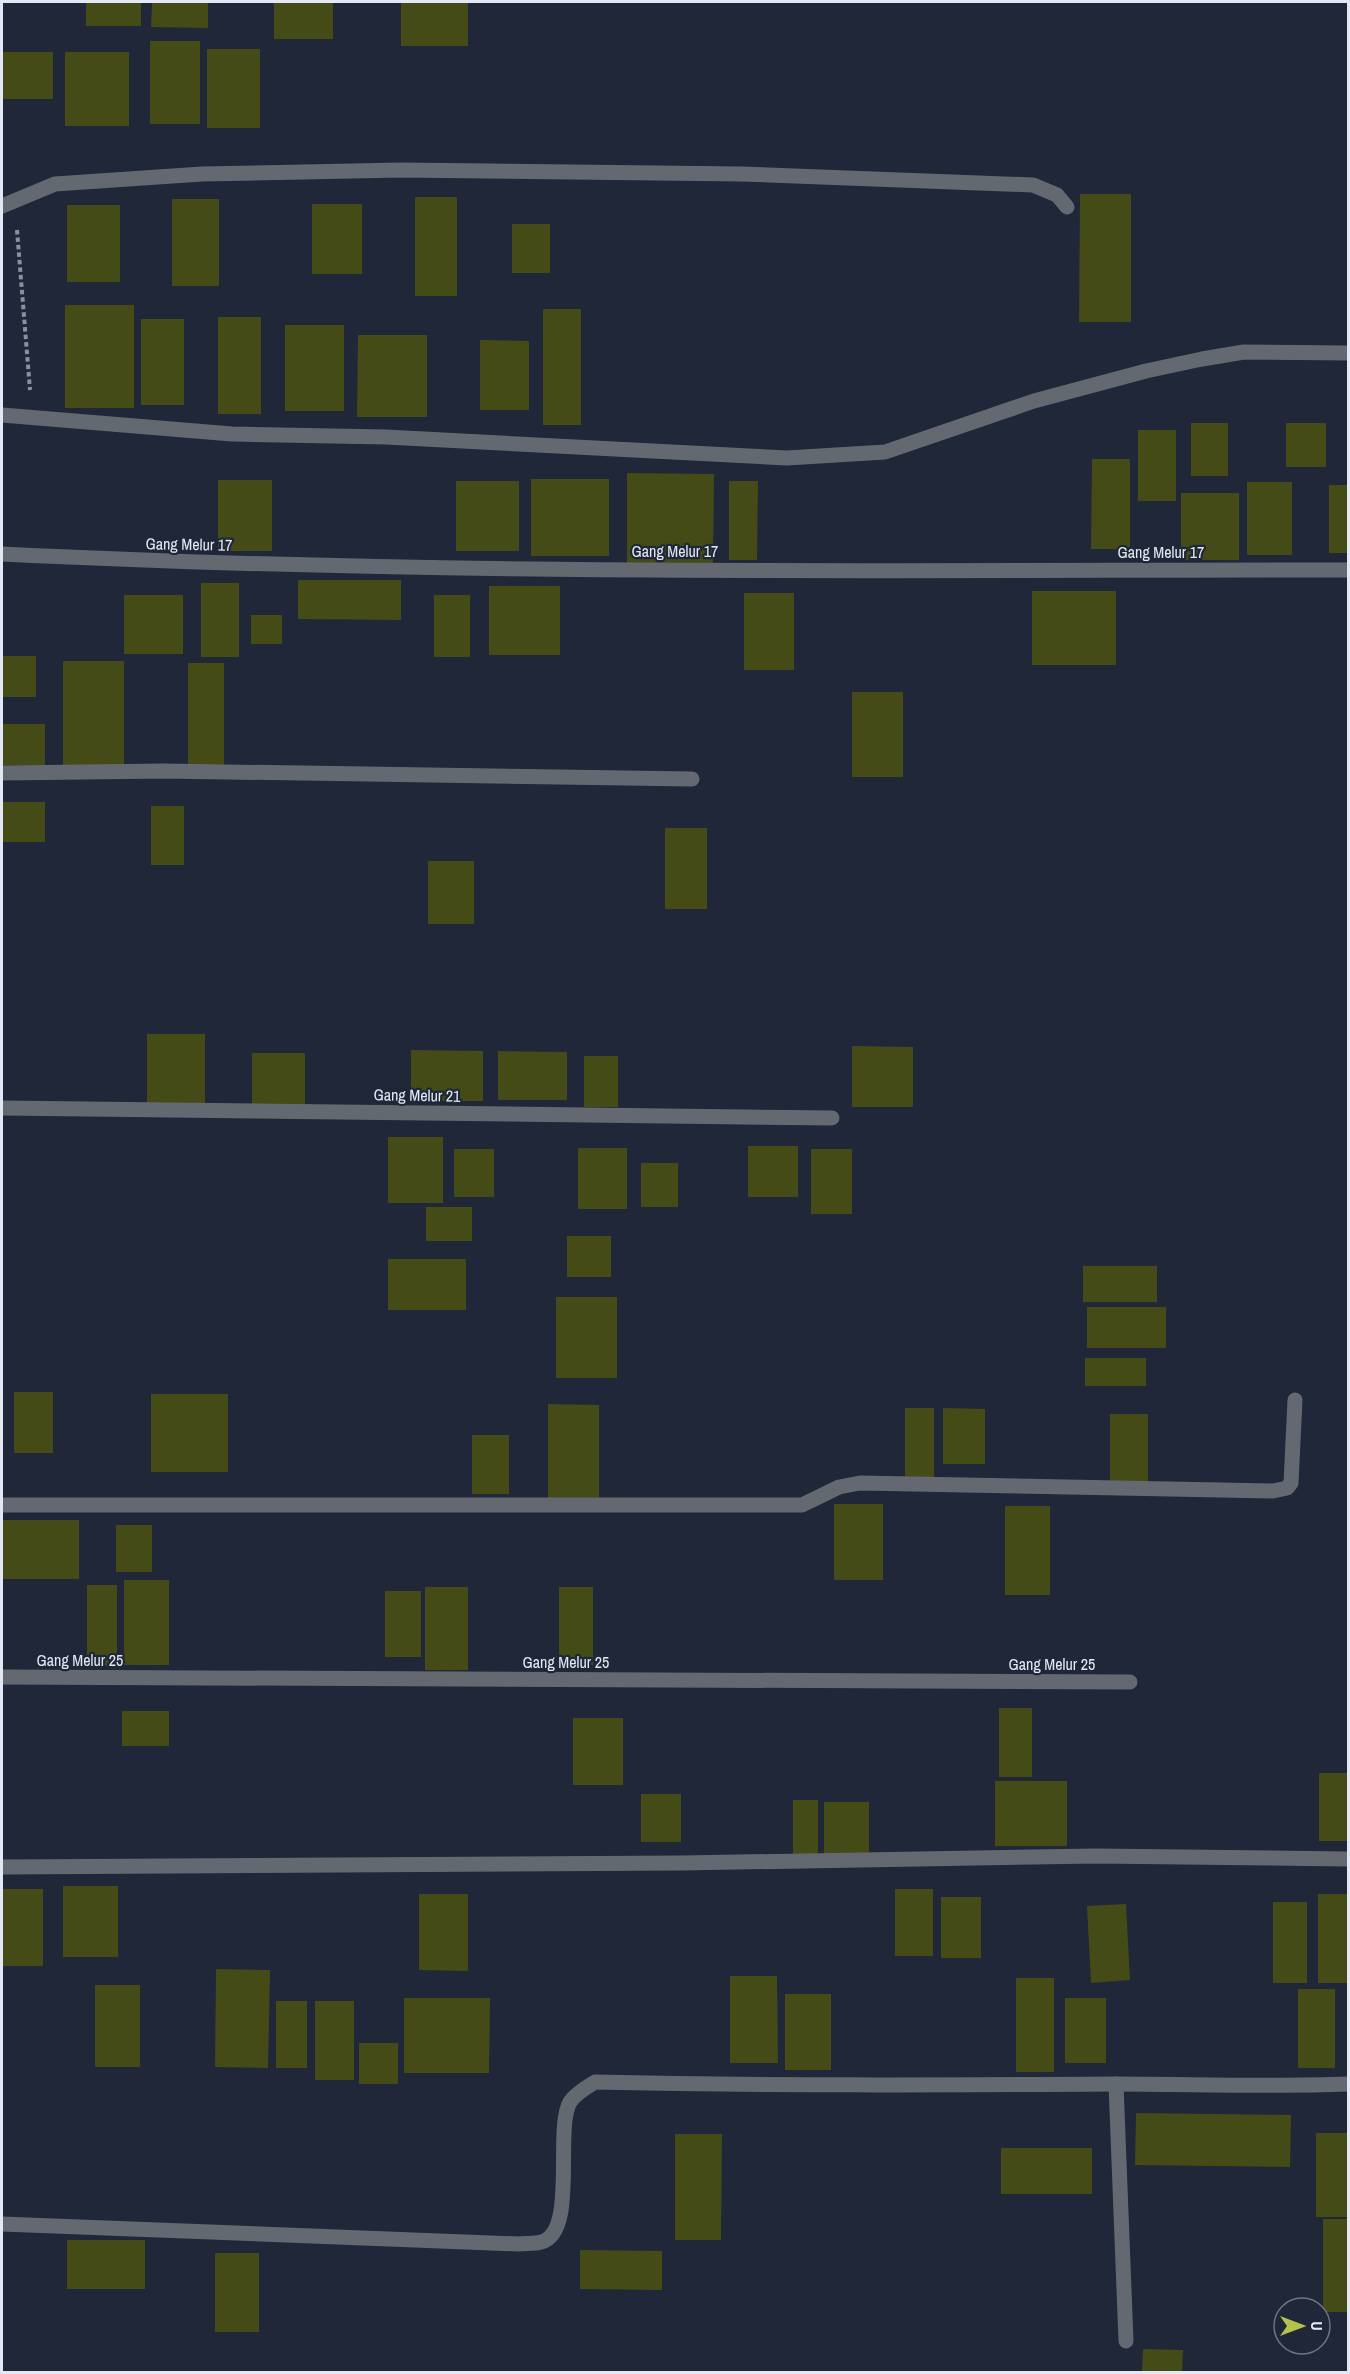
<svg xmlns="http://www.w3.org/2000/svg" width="1350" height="2374" font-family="'Archivo Narrow',sans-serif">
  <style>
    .building { fill: #444b16 }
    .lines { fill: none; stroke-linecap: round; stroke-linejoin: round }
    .path { stroke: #8a919e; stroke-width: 4; stroke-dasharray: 4.5 3; stroke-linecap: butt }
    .minor { stroke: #646971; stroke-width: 15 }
    .labels { text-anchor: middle; stroke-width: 4.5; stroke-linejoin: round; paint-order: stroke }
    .street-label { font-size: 16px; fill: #e3e9f4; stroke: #1f2738 }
  </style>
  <rect width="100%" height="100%" fill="#1f2738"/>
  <g class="building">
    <rect x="86" y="2" width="55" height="24"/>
    <path d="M152,2h56v26l-57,-1z"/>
    <rect x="274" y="2" width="59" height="37"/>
    <rect x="401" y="2" width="67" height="44"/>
    <rect x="150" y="41" width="50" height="83"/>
    <rect x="207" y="49" width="53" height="79"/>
    <rect x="2" y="52" width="51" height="47"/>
    <rect x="65" y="52" width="64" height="74"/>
    <path d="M1080,194h51v128h-52z"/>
    <rect x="415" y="197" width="42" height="99"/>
    <rect x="172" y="199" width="47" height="87"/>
    <rect x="312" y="204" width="50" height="70"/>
    <rect x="67" y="205" width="53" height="77"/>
    <rect x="512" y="224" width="38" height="49"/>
    <rect x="65" y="305" width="69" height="103"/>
    <rect x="543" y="309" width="38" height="116"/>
    <rect x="218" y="317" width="43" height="97"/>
    <rect x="141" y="319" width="43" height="86"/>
    <rect x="285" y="325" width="59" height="86"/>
    <path d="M358,335h69v82h-70z"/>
    <path d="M480,340l49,1v69h-49z"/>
    <rect x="1191" y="423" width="37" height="53"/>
    <rect x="1286" y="423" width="40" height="44"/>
    <rect x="1138" y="430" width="38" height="71"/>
    <path d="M1092,459h38v90h-39z"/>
    <path d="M627,473l87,1 -1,89h-86z"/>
    <rect x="531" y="479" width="78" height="77"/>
    <rect x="218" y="480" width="54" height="71"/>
    <rect x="456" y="481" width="63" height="70"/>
    <path d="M729,481h29l-1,79h-28z"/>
    <rect x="1247" y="482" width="45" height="73"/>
    <rect x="1329" y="485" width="19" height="68"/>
    <rect x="1181" y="493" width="58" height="67"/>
    <path d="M298,580h103v40l-103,-1z"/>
    <rect x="201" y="583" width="38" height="74"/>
    <rect x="489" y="586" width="71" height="69"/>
    <rect x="1032" y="591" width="84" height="74"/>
    <rect x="744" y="593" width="50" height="77"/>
    <rect x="124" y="595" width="59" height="59"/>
    <rect x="434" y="595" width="36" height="62"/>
    <rect x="251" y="615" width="31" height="29"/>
    <rect x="2" y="656" width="34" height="41"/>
    <rect x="63" y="661" width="61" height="104"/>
    <rect x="188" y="663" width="36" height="102"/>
    <rect x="852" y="692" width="51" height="85"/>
    <rect x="2" y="724" width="43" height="41"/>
    <rect x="2" y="802" width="43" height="40"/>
    <rect x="151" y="806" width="33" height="59"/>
    <rect x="665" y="828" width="42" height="81"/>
    <rect x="428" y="861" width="46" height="63"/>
    <rect x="147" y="1034" width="58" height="74"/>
    <path d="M852,1046l61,1v60h-61z"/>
    <path d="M411,1050l72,1v50h-72z"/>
    <path d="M498,1051l69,1v48h-69z"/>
    <rect x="252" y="1053" width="53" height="55"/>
    <rect x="584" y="1056" width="34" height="51"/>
    <rect x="388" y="1137" width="55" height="66"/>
    <rect x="748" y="1146" width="50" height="51"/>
    <rect x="578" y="1148" width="49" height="61"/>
    <rect x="454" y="1149" width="40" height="48"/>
    <rect x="811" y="1149" width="41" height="65"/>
    <rect x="641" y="1163" width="37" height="44"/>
    <rect x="426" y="1207" width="46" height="34"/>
    <rect x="567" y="1236" width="44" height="41"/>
    <rect x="388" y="1259" width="78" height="51"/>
    <rect x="1083" y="1266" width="74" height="36"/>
    <rect x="556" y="1297" width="61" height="81"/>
    <rect x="1087" y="1307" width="79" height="41"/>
    <rect x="1085" y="1358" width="61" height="28"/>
    <rect x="14" y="1392" width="39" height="61"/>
    <rect x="151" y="1394" width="77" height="78"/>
    <path d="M548,1404l51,1v93h-51z"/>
    <rect x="905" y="1408" width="29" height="72"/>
    <path d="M943,1408l42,1v55h-42z"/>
    <rect x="1110" y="1414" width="38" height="69"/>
    <rect x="472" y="1435" width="37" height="59"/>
    <rect x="834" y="1504" width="49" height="76"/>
    <rect x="1005" y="1506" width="45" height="89"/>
    <rect x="2" y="1520" width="77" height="59"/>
    <rect x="116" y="1525" width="36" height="47"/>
    <rect x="124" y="1580" width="45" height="85"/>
    <rect x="87" y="1585" width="30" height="81"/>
    <rect x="425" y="1587" width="43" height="83"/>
    <rect x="559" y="1587" width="34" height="78"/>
    <rect x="385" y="1591" width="36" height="66"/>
    <rect x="999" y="1708" width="33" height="69"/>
    <rect x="122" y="1711" width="47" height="35"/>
    <rect x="573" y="1718" width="50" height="67"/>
    <rect x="1319" y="1773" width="29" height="68"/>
    <rect x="995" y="1781" width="72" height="65"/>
    <rect x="641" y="1794" width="40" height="48"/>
    <rect x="793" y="1800" width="25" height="59"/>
    <rect x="824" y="1802" width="45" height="56"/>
    <rect x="63" y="1886" width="55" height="71"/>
    <rect x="2" y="1889" width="41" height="77"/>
    <rect x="895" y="1889" width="38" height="67"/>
    <path d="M419,1894h49v77l-49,-1z"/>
    <rect x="1318" y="1894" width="30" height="89"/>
    <rect x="941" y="1897" width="40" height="61"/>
    <rect x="1273" y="1902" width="34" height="81"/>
    <path d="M1126,1904l4,76 -39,3 -4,-77z"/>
    <path d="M216,1969l54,1 -2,98 -53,-1z"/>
    <path d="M730,1976h47l1,87h-48z"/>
    <rect x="1016" y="1978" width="38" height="94"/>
    <rect x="95" y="1985" width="45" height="82"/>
    <rect x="1298" y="1989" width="37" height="79"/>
    <rect x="785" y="1994" width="46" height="76"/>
    <path d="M404,1998h86l-1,75h-85z"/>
    <rect x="1065" y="1998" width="41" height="65"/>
    <rect x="276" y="2001" width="31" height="67"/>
    <rect x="315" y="2001" width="39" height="79"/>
    <rect x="359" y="2043" width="39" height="41"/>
    <path d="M1136,2113l155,2 -1,52 -155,-2z"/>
    <rect x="1316" y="2133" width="32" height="84"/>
    <path d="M675,2134h47l-1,106h-46z"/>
    <rect x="1001" y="2148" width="91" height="46"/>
    <rect x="1323" y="2219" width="25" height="93"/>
    <rect x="67" y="2240" width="78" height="49"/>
    <path d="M580,2250l82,1v39l-82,-1z"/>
    <rect x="215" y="2253" width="44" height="79"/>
    <path d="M1143,2349l40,1 -1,22h-40z"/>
  </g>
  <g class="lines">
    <path class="path" d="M17,230l13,160"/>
    <g class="minor">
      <path d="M2,206l53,-22 147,-10 199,-4 340,4 292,11 24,10 10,12"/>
      <path d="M2,415l230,19 154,3 401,21 98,-6 149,-51 112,-30 56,-12 42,-7 104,1"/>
      <path d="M2,554c448,22 898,16 1346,16"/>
      <path d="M2,773l163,-2 527,8"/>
      <path d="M2,1108l830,10"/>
      <path d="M2,1505h800l37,-18 21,-4 413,8 14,-3 4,-5 4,-83"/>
      <path d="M2,1677l1128,5"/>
      <path d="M2,1867l680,-4 414,-7 252,3"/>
      <path d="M1116,2084l10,257"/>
      <path d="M2,2224l516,20c7,-1 16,0 23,-2 37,-9 13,-112 29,-140 6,-9 17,-15 25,-20 173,4 345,3 518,2 78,0 157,3 235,0"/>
    </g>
  </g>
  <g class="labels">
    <g class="street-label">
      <text transform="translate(189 544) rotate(1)" y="6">Gang Melur 17</text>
      <text x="675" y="557">Gang Melur 17</text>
      <text x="1161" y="558">Gang Melur 17</text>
      <text transform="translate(417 1095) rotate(1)" y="6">Gang Melur 21</text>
      <text x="80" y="1666">Gang Melur 25</text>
      <text x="566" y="1668">Gang Melur 25</text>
      <text x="1052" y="1670">Gang Melur 25</text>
    </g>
  </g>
  <rect width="1350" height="2374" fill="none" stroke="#e3e9f4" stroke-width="6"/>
  <g transform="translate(1302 2326) rotate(90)"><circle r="28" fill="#1f2738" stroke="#6d7583" stroke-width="1.5"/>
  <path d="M0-4.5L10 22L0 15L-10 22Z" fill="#b3c24b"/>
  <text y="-9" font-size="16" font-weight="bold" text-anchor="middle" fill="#e3e9f4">U</text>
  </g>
</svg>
